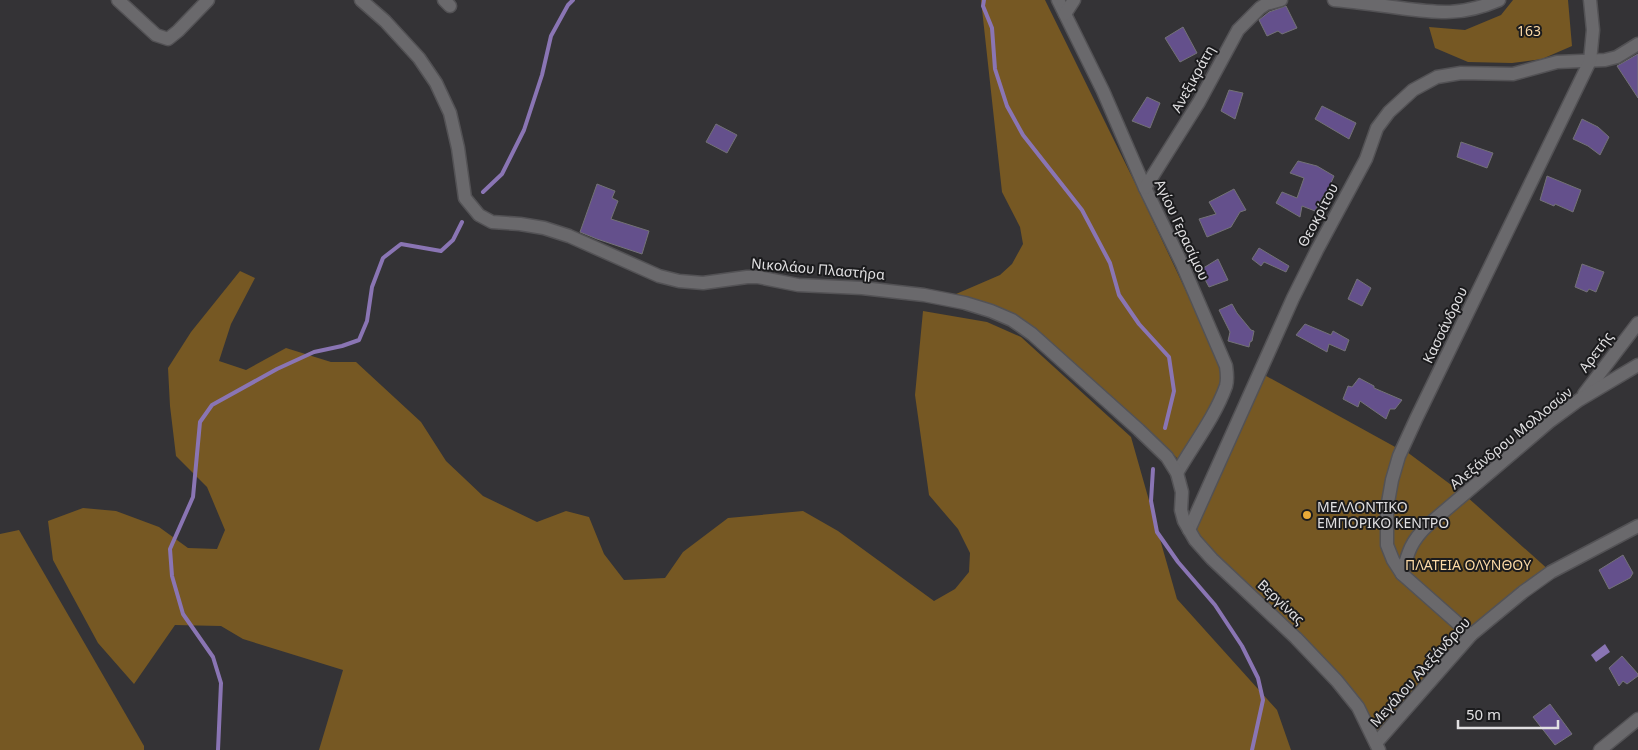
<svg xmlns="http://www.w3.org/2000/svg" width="1638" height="750" font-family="'Noto Sans',sans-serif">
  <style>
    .green { fill: #765823 }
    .water { fill: #8a75b4 }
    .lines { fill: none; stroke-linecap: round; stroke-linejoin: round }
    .stream { stroke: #8a75b4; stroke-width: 4 }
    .building { fill: #64508c; stroke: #737276 }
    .minor-casing { stroke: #535255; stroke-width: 15 }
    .tertiary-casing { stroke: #535255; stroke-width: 15 }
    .minor { stroke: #6a696c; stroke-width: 12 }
    .tertiary { stroke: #6a696c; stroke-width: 12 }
    .poi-dot { fill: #e9aa38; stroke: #1b1b1d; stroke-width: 2 }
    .labels { text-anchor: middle; stroke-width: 4; stroke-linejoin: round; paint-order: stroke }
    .park-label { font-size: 14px; fill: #fbd9a6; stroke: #1b1b1d }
    .street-label { font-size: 14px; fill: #e1e0e2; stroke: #1b1b1d }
    .poi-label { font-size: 14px; fill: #e1e0e2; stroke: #1b1b1d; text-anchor: start }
  </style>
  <rect width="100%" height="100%" fill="#343336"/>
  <g class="green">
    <path d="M981,0h64l92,187 73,155 9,24 3,13 -14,35 -30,45 -32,-31 -29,-26 -123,-96 -38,-12 44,-19 12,-11 11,-20 -3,-17 -18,-35z"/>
    <path d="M1513,0h55l4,46 -30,13 -30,4 -44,-1 -33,-14 -6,-21 36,3 36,-15z"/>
    <path d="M240,271l15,7 -24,46 -12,37 27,9 40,-22 45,14h25l65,60 25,39 37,35 54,26 29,-11 23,6 15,37 20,26 41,-2 18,-26 45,-34 75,-7 35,20 96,70 21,-12 14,-17 1,-19 -12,-24 -29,-34 -14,-100 8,-84 64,11 34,15 110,100 46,162 100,111 14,40h-972l24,-80 -100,-31 -22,-13 -46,-1 -41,59 -36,-41 -45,-83 -5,-39 35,-13 33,3 43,16 29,21 29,1 8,-19 -18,-43 -31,-31 -6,-50 -2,-38 23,-36z"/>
    <path d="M1259,372l138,76 6,1 63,47 85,76 -84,67 -91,104 -11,-28 -176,-185z"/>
    <path d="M19,530l125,216v4h-144v-216z"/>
  </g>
  <path class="water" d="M1605,644l5,8 -14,10 -5,-7z"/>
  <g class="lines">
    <g class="stream">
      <path d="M984,0l-1,6 9,22 3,41 12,37 16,29 59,75 28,53 9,32 20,29 30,33 5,34 -9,37"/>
      <path d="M483,192l19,-18 22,-44 18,-55 9,-39 17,-31 5,-5"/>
      <path d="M1153,469l-2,32 6,31 21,30 37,43 27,41 16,32 5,22 -11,50"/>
      <path d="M218,750l3,-67 -8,-26 -30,-43 -11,-38 -2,-27 23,-52 7,-75 12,-17 65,-36 37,-17 28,-6 17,-6 8,-19 5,-34 11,-29 18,-14 40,7 12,-11 9,-18"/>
    </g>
  </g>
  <g class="building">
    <path d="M1286,6l11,22 -15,6 -4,-3 -11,5 -8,-16 10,-8z"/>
    <path d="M1183,27l14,26 -17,9 -15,-24z"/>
    <path d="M1638,54v44l-21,-32z"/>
    <path d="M1229,90l14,3 -8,26 -14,-8z"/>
    <path d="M1147,97l13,6 -10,25 -18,-7z"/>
    <path d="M1322,106l34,17 -7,16 -34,-20z"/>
    <path d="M1582,119l16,8 11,10 -9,18 -12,-9 -15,-7z"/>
    <path d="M716,124l21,11 -10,18 -21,-11z"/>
    <path d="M1461,142l32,11 -6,15 -30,-11z"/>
    <path d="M1298,161l19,5 17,10 -9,20 -1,-1 -9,16 -13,-5 -2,11 -24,-14 6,-11 15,6 7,-20 -14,-5z"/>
    <path d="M1547,176l34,14 -8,22 -18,-8 -1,2 -14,-6z"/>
    <path d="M597,184l18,7 -3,7 6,3 -7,18 38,12 -7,23 -45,-15 -17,-7z"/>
    <path d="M1234,189l12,21 -6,2 -9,15 -24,10 -8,-18 17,-5 -7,-12z"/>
    <path d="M1259,248l30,18 -3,6 -22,-10 -3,4 -9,-7z"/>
    <path d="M1218,259l10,21 -19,7 -9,-17z"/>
    <path d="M1582,264l22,8 -8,20 -7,-3 -2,3 -12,-5z"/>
    <path d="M1357,279l14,9 -9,18 -14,-7z"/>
    <path d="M1232,304l5,9 14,17 3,1 -2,10 -2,1 -1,5 -21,-6 2,-9 -11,-22z"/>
    <path d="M1305,324l26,11 2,-4 16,9 -4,11 -16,-7 -2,8 -31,-17z"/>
    <path d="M1359,378l15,8v2l28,12 -7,9h-5l-4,10 -26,-18 -2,6 -15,-8 5,-13 4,1z"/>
    <path d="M1623,555l10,18 -3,5 -21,11 -10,-19z"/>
    <path d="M1622,656l16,18v2l-11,8 -4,-3 -4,5 -10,-18z"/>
    <path d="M1550,704l22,30 -17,11 -22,-28z"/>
  </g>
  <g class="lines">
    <g class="minor-casing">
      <g id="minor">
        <path d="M118,0l38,35 12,4 10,-8 30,-31"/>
        <path d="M444,0l6,6"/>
        <path d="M1058,0l45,91 42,97 37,76 44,102c1,7 2,13 0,20 -11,31 -33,59 -49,87"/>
        <path d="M1334,0c22,2 44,5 66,8 38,5 62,8 99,-8"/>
        <path d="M1065,14l9,-14"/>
        <path d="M1145,188l54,-86 39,-72 22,-22 6,-4 15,-4"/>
        <path d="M1584,394l54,-71"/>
        <path d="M1189,530l104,-232 24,-48 49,-91 11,-31 12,-16 24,-22 24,-13 24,-4 52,1 44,-12 48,-2 12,-3 21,-13"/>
        <path d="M1402,574c6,-22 9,-33 26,-49l121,-103 30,-22 59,-35"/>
        <path d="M1471,635l-69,-61 -9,-14 -6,-15v-37l5,-28 7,-24 17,-37 174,-358 3,-31 -3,-30"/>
        <path d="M1376,743l95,-108 52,-43 28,-20 87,-46"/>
        <path d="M1600,750l38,-31"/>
      </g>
    </g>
    <g class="tertiary-casing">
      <path id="tertiary" d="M361,0l24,21 34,37 17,25 14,30 8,35 7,50 14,17 13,7 28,2 24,4 25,8 90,40 20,5 24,2 44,-6h11l40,8 64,3 62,7 41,8 26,8 21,9 20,14 107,96 28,27 10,16 5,19 -1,18 3,11 11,19 17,19 84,79 41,43 21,26 21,43"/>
    </g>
    <use href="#minor" class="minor"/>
    <use href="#tertiary" class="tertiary"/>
  </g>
  <circle class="poi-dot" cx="1307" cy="515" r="5"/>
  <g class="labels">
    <g class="park-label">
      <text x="1529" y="36">163</text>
      <text x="1468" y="570">ΠΛΑΤΕΙΑ ΟΛΥΝΘΟΥ</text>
    </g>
    <g class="street-label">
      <text transform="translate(1193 79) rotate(-61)" y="5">Ανεξικράτη</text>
      <text transform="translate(1318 215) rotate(-62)" y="5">Θεοκρίτου</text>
      <text transform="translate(1182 230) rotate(65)" y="5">Αγίου Γερασίμου</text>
      <text transform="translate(818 269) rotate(5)" y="5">Νικολάου Πλαστήρα</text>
      <text transform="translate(1445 325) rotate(-64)" y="5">Κασσάνδρου</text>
      <text transform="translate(1596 352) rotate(-53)" y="5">Αρετής</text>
      <text transform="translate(1511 438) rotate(-39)" y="5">Αλεξάνδρου Μολλοσών</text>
      <text transform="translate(1281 602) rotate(43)" y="5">Βεργίνας</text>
      <text transform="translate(1420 672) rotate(-48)" y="5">Μεγάλου Αλεξάνδρου</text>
    </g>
    <g class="poi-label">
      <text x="1317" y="512">ΜΕΛΛΟΝΤΙΚΟ<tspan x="1317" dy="16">ΕΜΠΟΡΙΚΟ ΚΕΝΤΡΟ</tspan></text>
    </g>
  </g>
  <path d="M1458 720v8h100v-8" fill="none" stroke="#e1e0e2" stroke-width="2.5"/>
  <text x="1466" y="720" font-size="15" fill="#e1e0e2" stroke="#1b1b1d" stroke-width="4" paint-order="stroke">50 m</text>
</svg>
